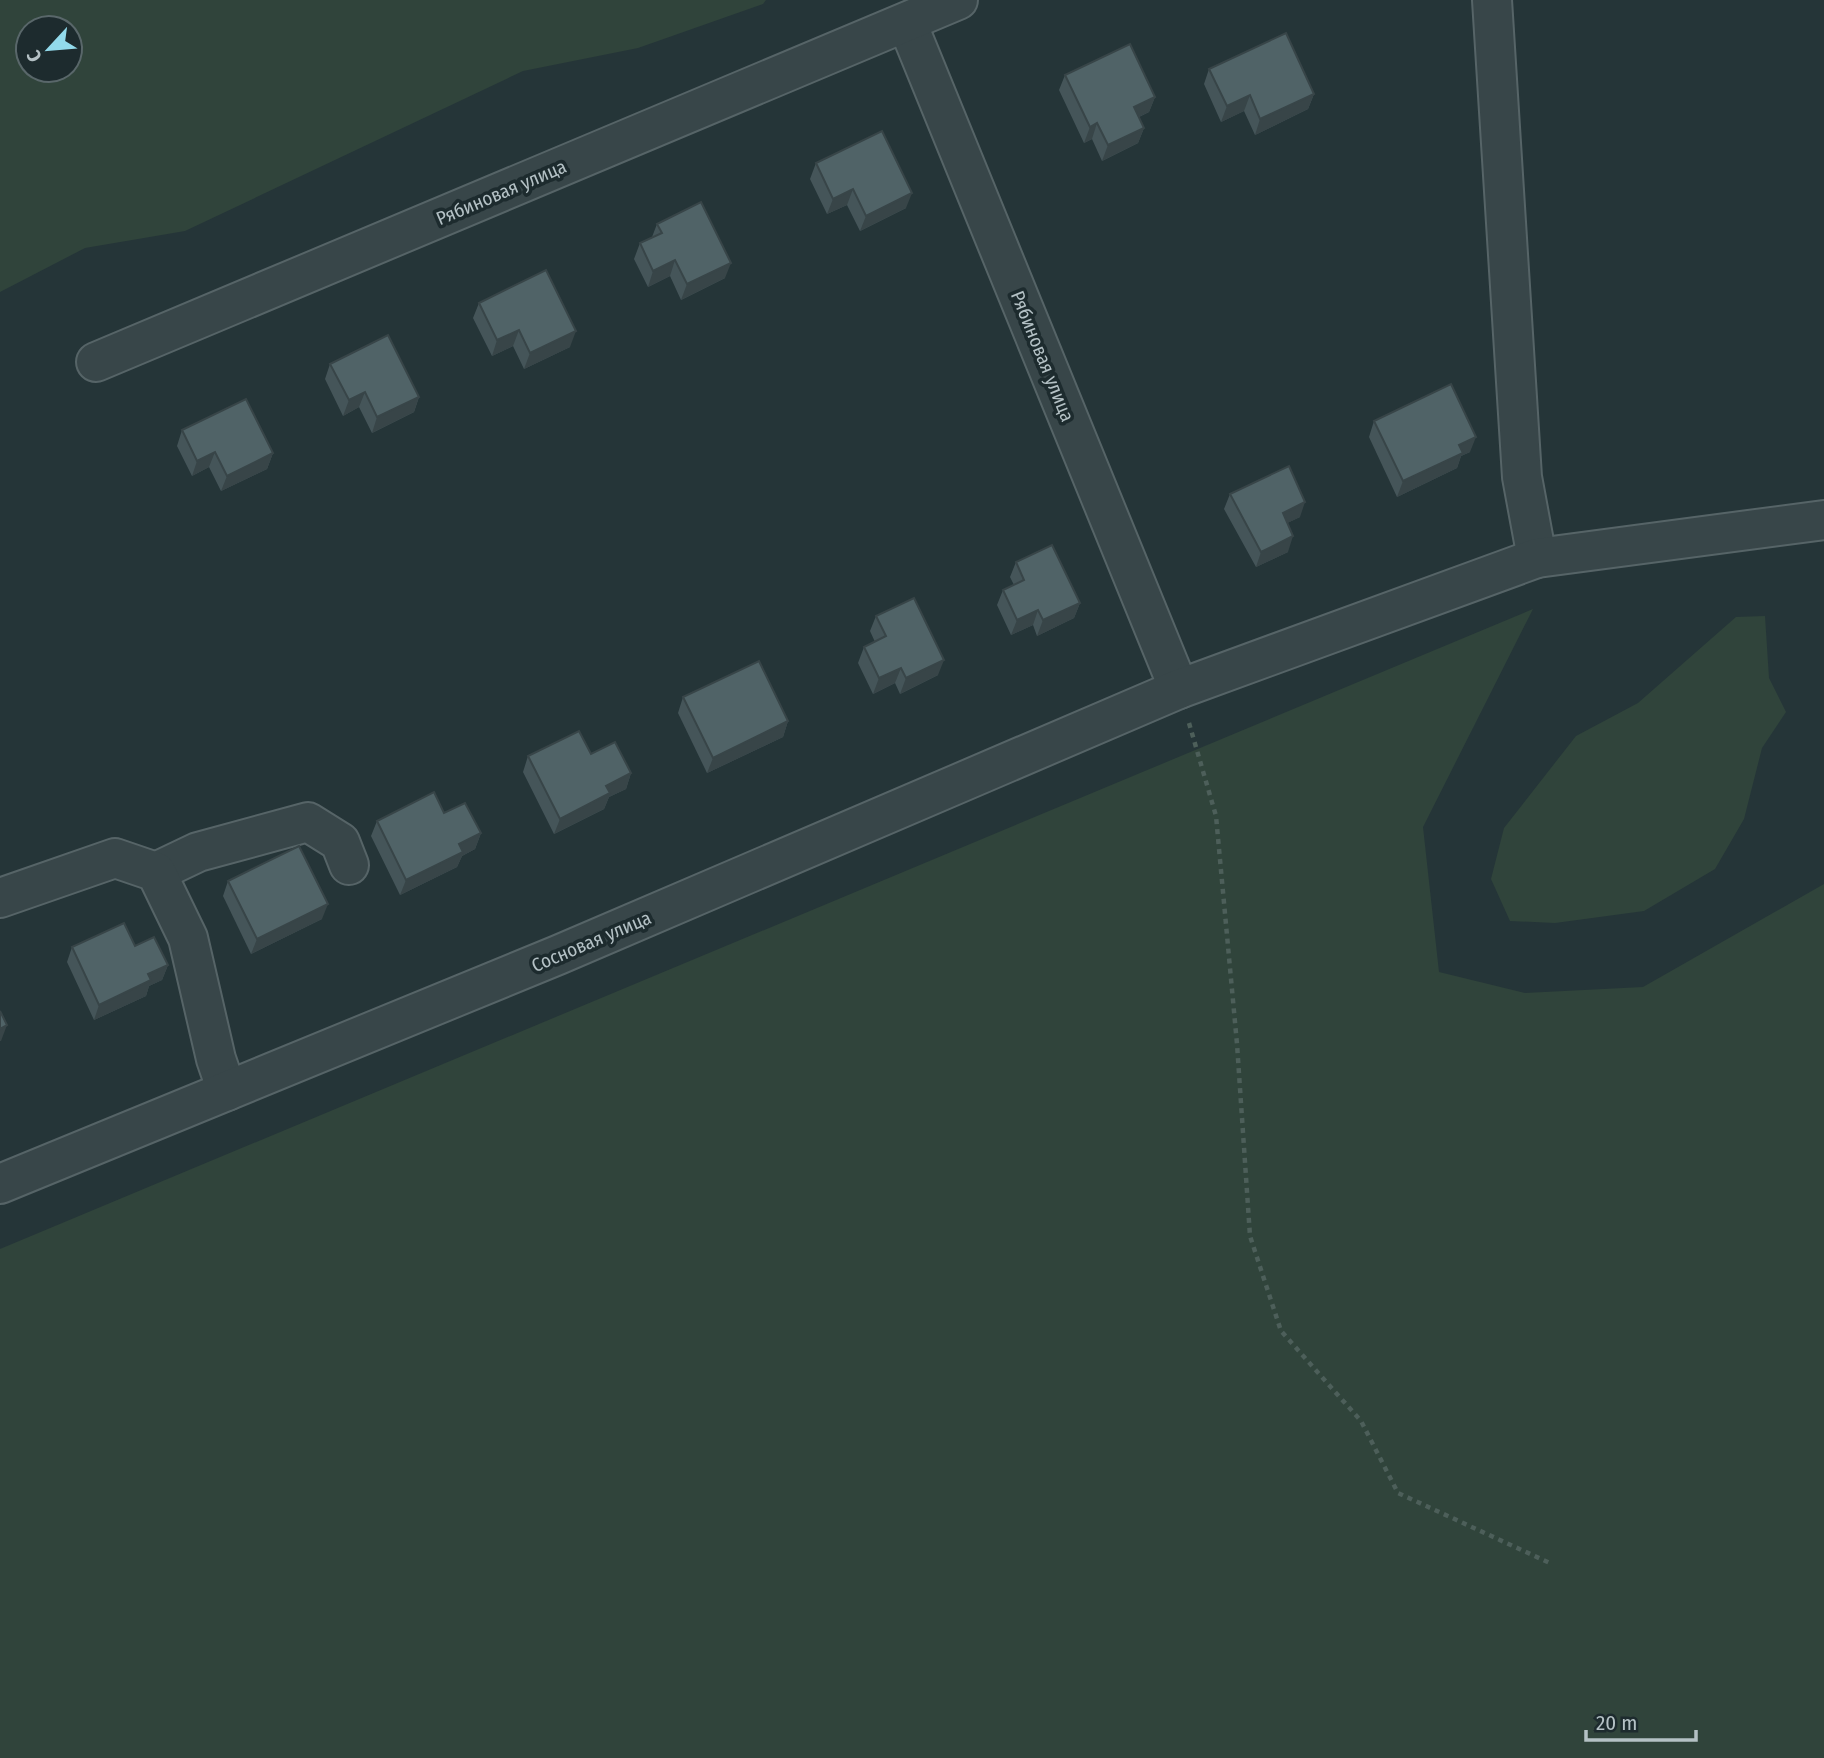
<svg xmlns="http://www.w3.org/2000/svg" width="1824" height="1758" font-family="'Fira Sans Condensed',sans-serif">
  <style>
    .green { fill: #30443b; fill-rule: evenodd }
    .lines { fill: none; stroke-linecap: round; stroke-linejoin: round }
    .minor-casing { stroke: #566467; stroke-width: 42 }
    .path { stroke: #4d5f5a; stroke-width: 4.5; stroke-dasharray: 5 5; stroke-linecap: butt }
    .minor { stroke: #384649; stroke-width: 38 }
    .wall { fill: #455559 }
    .shaded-wall { fill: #384548 }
    .building { fill: #506367; stroke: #384548; stroke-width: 2 }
    .labels { text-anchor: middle; stroke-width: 7; stroke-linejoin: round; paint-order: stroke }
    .street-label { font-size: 19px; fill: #b4c1c5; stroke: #1d2b2e }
  </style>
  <rect width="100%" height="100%" fill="#253538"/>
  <g class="green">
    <path d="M0,0h766l-3,4 -125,44 -115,23 -338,160 -100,17 -85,44zM70,28v42h-42v-42z"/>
    <path d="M1533,609l-110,218 16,145 86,21 118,-6 181,-103v874h-1824v-509z"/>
    <path d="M1765,616l4,62 17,34 -24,36 -18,71 -29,50 -71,42 -89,12 -45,-2 -19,-42 13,-51 72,-92 62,-33 98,-86z"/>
  </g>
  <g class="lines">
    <g class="minor-casing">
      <g id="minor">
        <path d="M1492,0l30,477 15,81"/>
        <path d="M907,23l272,666"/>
        <path d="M96,362l862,-362"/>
        <path d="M156,872l42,-20 110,-30 32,20 9,23"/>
        <path d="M0,898l115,-40 41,14 32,66 28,121 11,32"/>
        <path d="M0,1184l558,-229 621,-266 358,-131 287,-38"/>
      </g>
    </g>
    <path class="path" d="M1189,723l27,93 21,228 13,192 31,95 80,90 37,72 154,71"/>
    <use href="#minor" class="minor"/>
  </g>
  <g class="wall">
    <path d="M1209,69l105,25 -6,15 -53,26 -11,-24 -23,11 -17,-38z"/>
    <path d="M1065,75l90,22 -6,15 -10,5 5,11 -6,15 -36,18 -10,-22 -8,4 -25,-53z"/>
    <path d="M816,163l90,45 -46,23 -13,-26 -20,9 -17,-35z"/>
    <path d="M657,224l68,54 -44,22 -11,-24 -22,11 -14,-28 6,-16 12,-6z"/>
    <path d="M479,303l91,44 -46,22 -11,-23 -21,10 -19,-38z"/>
    <path d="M330,364l89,33 -5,15 -42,21 -13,-26 -16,9 -18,-37z"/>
    <path d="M1374,421l96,31 -9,4 -4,12 -60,29 -28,-60z"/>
    <path d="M182,430l91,23 -6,16 -46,22 -12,-24 -17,9 -15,-30z"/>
    <path d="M1230,494l70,23 -13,6 1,29 -32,15 -32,-58z"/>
    <path d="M1016,562l64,41 -6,15 -37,18 -4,-11 -22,10 -14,-30 6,-15 11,-5 -4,-8z"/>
    <path d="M876,616l62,59 -38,19 -5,-11 -22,11 -15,-31 6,-16 11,-5 -5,-11z"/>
    <path d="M683,697l105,24 -5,16 -76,36 -29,-60z"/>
    <path d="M591,754l40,19 -5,16 -17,8 -5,12 -50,25 -31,-62 5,-16z"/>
    <path d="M444,813l37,20 -6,16 -13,7 -5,11 -57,28 -29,-59 6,-15z"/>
    <path d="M228,881l94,38 -71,35 -28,-58z"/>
    <path d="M135,946l33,19 -6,15 -13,6 -3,10 -52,24 -27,-58 5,-15z"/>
  </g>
  <g class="shaded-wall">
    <path d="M1314,94l-6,15 -53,26 5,-16z"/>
    <path d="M1250,95l-6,16 -23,11 6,-16z"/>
    <path d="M1155,97l-6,15 -21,10 6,-15z"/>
    <path d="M1097,123l-5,16 -8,4 6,-16z"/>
    <path d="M1144,128l-6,15 -36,18 6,-16z"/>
    <path d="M853,189l-6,16 -20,9 6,-15z"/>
    <path d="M912,193l-6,15 -46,23 6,-15z"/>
    <path d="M675,260l-5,16 -22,11 5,-16z"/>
    <path d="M731,263l-6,15 -44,22 6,-16z"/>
    <path d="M519,330l-6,16 -21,10 5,-16z"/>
    <path d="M576,331l-6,16 -46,22 6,-16z"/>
    <path d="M365,392l-6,15 -16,9 6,-16z"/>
    <path d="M419,397l-5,15 -42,21 5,-16z"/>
    <path d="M1476,437l-6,15 -9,4 -4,12 -60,29 6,-16 56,-36z"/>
    <path d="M215,452l-6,15 -17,9 5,-15z"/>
    <path d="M273,453l-6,16 -46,22 6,-15z"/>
    <path d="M1305,502l-5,15 -23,11 6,-15z"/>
    <path d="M1293,536l-5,16 -32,15 5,-15z"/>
    <path d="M1080,603l-6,15 -37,18 6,-16z"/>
    <path d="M1038,610l-5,15 -22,10 6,-15z"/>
    <path d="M944,660l-6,15 -38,19 6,-16z"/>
    <path d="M901,668l-6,15 -22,11 6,-16z"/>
    <path d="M788,721l-5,16 -76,36 6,-15z"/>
    <path d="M631,773l-5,16 -17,8 -5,12 -50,25 6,-15 46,-33z"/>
    <path d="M481,833l-6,16 -13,7 -5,11 -57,28 6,-15 53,-36z"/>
    <path d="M328,904l-6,15 -71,35 6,-15z"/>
    <path d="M168,965l-6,15 -13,6 -3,10 -52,24 5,-15 49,-31z"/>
    <path d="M7,1025l-6,16h-1v-12z"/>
  </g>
  <g class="building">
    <path d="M1286,33l28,61 -54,25 -10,-24 -23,11 -18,-37z"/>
    <path d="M1130,44l25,53 -21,10 10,21 -36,17 -11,-22 -7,4 -25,-52z"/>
    <path d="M882,131l30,62 -46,23 -13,-27 -20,10 -17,-36z"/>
    <path d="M701,202l30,61 -44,21 -12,-24 -22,11 -13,-28 22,-10 -5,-9z"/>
    <path d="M546,270l30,61 -46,22 -11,-23 -22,10 -18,-37z"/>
    <path d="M388,335l31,62 -42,20 -12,-25 -16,8 -19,-36z"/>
    <path d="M1451,384l25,53 -17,8 4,8 -60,28 -29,-60z"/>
    <path d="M246,399l27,54 -46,23 -12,-24 -18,9 -15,-31z"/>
    <path d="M1289,466l16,36 -22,11 10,23 -32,16 -31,-58z"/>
    <path d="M1052,545l28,58 -37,17 -5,-10 -21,10 -14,-30 21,-10 -8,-18z"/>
    <path d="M914,598l30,62 -38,18 -5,-10 -22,10 -15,-31 22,-11 -10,-20z"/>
    <path d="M759,661l29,60 -75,37 -30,-61z"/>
    <path d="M579,731l12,23 24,-12 16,31 -25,13 4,7 -50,26 -32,-63z"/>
    <path d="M434,792l10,21 21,-10 16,30 -22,11 4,8 -57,28 -29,-59z"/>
    <path d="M299,846l29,58 -71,35 -29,-58z"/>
    <path d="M124,923l11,23 19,-9 14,28 -20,9 3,6 -52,25 -27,-58z"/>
    <path d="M0,1011l7,14 -7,4z"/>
  </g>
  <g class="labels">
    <g class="street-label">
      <text transform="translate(501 192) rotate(-23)" y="7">Рябиновая улица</text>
      <text transform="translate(1043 356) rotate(68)" y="7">Рябиновая улица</text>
      <text transform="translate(591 941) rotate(-23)" y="7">Сосновая улица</text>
    </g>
  </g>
  <g transform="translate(49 49) rotate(244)"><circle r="33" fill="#1d2b2e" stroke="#59676a" stroke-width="2"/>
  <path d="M0-5L12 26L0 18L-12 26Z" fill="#92daeb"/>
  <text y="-10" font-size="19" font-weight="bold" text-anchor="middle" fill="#b4c1c5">С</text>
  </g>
  <path d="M1586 1730v10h110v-10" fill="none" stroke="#b4c1c5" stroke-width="3.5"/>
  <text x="1596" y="1730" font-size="21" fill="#b4c1c5" stroke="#1d2b2e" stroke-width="5" paint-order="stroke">20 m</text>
</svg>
